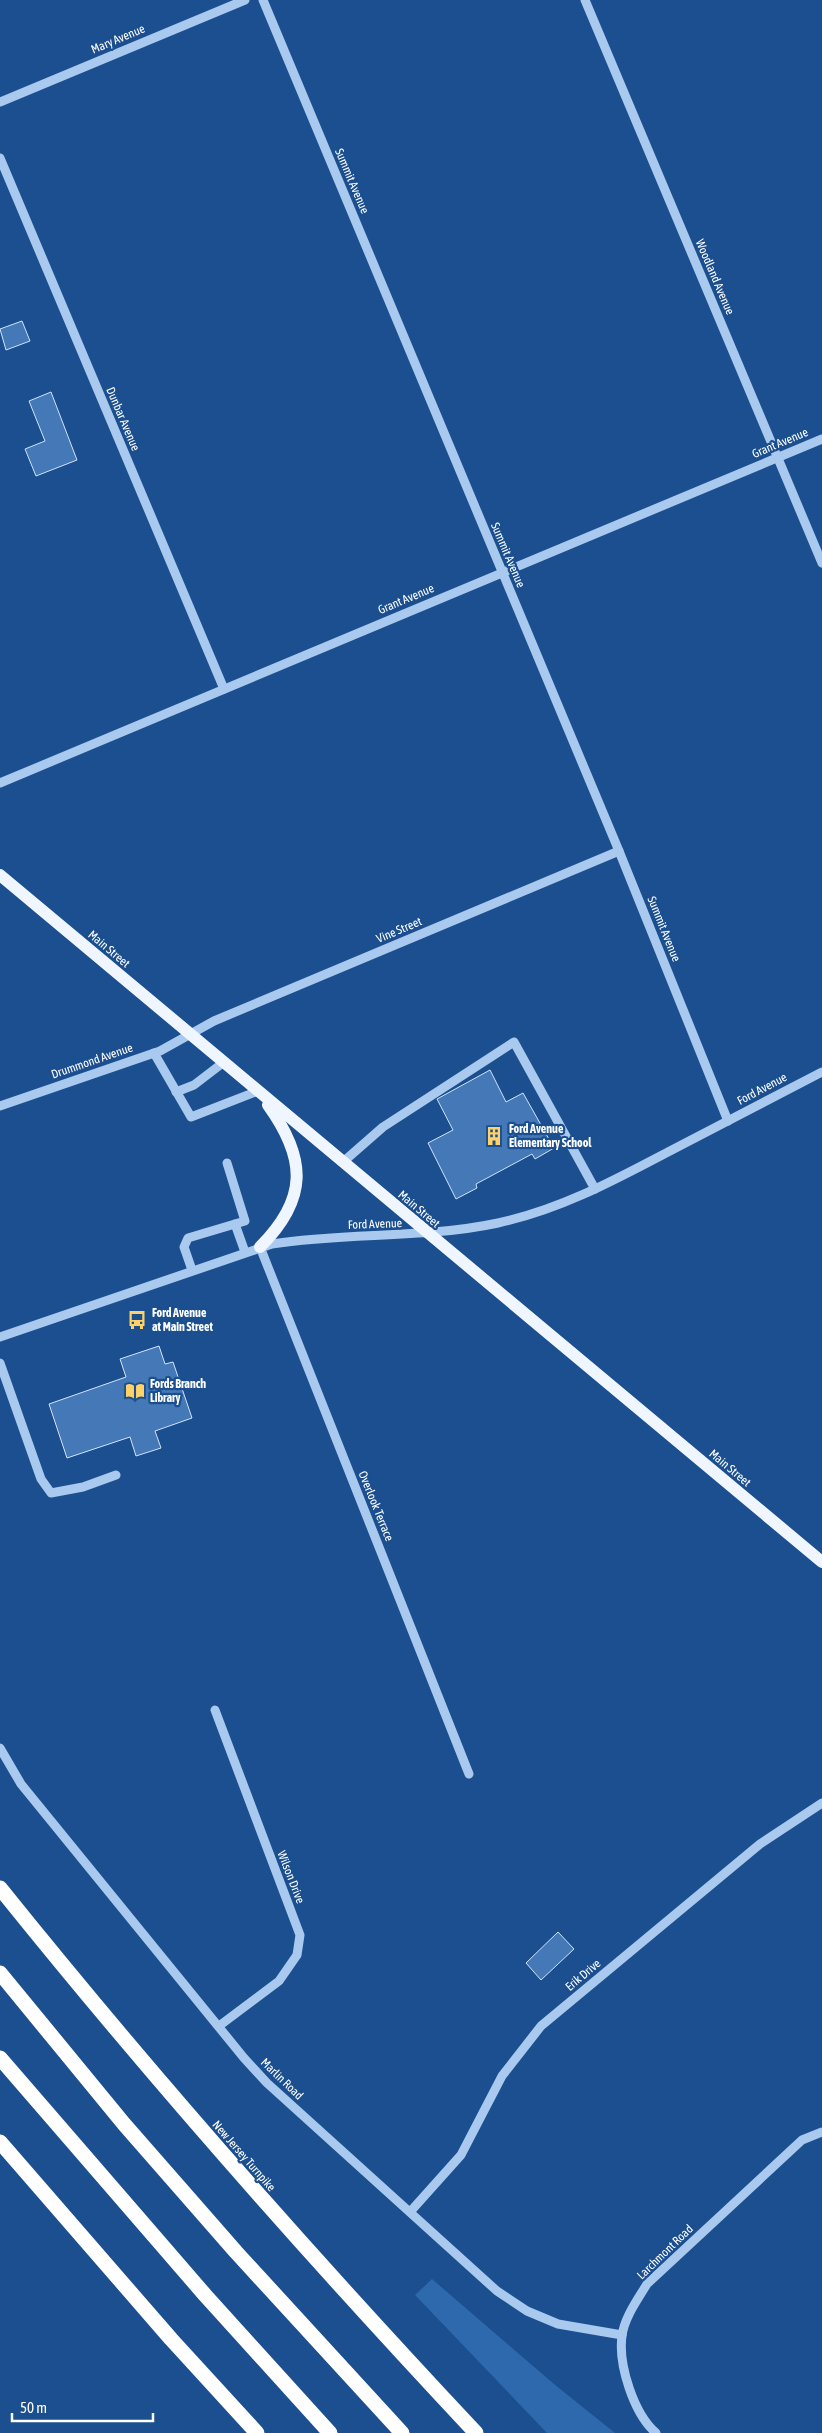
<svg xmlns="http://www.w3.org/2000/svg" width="822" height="2433" font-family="'Asap Condensed',sans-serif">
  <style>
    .green { fill: #2e69ad }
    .building { fill: #4478b7; stroke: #cfe3fa }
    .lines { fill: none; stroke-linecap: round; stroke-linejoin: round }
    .minor { stroke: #a9c9ee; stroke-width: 9 }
    .major { stroke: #f0f6ff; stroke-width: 12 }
    .highway { stroke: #fff; stroke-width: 15 }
    .labels { text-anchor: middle; stroke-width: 4.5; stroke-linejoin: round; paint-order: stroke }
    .street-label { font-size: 12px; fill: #fff; stroke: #1b4f8f }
    .poi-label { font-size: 12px; font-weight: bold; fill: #fff; stroke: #1b4f8f; text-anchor: start }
  </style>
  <rect width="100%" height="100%" fill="#1b4f8f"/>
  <path class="green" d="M432,2279l122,105 61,49h-68l-132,-138z"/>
  <g class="building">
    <path d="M22,321l8,20 -24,9 -6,-21z"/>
    <path d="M51,392l26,68 -41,16 -11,-27 20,-8 -16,-40z"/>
    <path d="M490,1070l16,32 17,-9 31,55 -19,11 -3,-5 -56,30 1,4 -21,11 -28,-56 25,-13 -16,-31z"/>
    <path d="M159,1346l6,18 8,-2 19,56 -37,13 6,17 -25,8 -6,-19 -63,21 -18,-54 77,-27 -6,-18z"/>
    <path d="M558,1932l16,17 -33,31 -15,-17z"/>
  </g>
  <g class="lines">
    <g class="minor">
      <path d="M263,0l356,851 109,270"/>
      <path d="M585,0l237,563"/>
      <path d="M0,102l245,-102"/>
      <path d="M0,158l224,531"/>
      <path d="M0,783l822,-344"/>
      <path d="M154,1053l37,64 67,-26"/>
      <path d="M176,1092l18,-7 30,-23"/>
      <path d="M0,1106l160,-55 54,-30 405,-170"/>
      <path d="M343,1162l40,-35 131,-85 81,147"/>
      <path d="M235,1224l10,28"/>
      <path d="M260,1247l209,527"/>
      <path d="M192,1270l-8,-23 4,-9 57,-17 -18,-58"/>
      <path d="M0,1337l272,-93c75,-12 151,-5 226,-21 61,-13 115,-42 170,-71 51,-27 103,-53 154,-80"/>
      <path d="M0,1363l41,116 10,14 32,-6 33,-12"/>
      <path d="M215,1710l85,225 -3,20 -18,26 -60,45"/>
      <path d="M0,1748l21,36 223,274 23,25 230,208 30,20 31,13 64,11"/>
      <path d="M410,2212l51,-57 41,-79 39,-50 219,-182 62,-41"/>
      <path d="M656,2433c-22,-19 -38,-68 -34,-97 2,-18 16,-37 25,-52l155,-144 20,-8"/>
    </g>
    <g class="major">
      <path d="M0,875l822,687"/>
      <path d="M260,1247c48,-48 47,-88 8,-142"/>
    </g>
    <g class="highway">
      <path d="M0,1888c151,188 311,369 476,545"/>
      <path d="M0,1973l124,151 112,128 166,181"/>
      <path d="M0,2058l205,237 125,138"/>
      <path d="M0,2142l171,197 86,94"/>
    </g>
  </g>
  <defs>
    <g id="building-bare" transform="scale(1.5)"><path d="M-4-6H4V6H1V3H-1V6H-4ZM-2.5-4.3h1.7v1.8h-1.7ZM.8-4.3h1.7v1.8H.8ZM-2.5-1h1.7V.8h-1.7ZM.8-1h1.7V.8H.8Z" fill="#ffd166" stroke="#1b4f8f" stroke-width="2.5" paint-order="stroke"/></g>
    <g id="bus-bare" transform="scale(1.5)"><path d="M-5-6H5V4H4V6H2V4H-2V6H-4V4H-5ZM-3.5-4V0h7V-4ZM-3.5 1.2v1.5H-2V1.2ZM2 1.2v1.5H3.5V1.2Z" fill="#ffd166" stroke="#1b4f8f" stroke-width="2.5" paint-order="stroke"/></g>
    <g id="library-bare" transform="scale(1.5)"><path d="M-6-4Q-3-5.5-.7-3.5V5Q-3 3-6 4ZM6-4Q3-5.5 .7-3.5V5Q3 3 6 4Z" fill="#ffd166" stroke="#1b4f8f" stroke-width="2.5" paint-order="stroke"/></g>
  </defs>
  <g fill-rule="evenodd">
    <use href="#building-bare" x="494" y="1136"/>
    <use href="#bus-bare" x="137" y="1320"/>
    <use href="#library-bare" x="135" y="1391"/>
  </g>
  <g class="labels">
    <g class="street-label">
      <text transform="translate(118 39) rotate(-23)" y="4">Mary Avenue</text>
      <text transform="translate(352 181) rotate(67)" y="4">Summit Avenue</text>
      <text transform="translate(715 277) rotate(67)" y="4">Woodland Avenue</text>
      <text transform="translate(123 419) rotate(67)" y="4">Dunbar Avenue</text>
      <text transform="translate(780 443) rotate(-23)" y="4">Grant Avenue</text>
      <text transform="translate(508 555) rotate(67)" y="4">Summit Avenue</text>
      <text transform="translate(406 599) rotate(-23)" y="4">Grant Avenue</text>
      <text transform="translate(664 929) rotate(68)" y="4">Summit Avenue</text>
      <text transform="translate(399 930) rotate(-23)" y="4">Vine Street</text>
      <text transform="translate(109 949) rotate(40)" y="4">Main Street</text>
      <text transform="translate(92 1061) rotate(-19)" y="4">Drummond Avenue</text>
      <text transform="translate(762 1089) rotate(-28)" y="4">Ford Avenue</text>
      <text transform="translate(419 1209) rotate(40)" y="4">Main Street</text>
      <text transform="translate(375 1224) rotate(-2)" y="4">Ford Avenue</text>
      <text transform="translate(730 1468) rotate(40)" y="4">Main Street</text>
      <text transform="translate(376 1506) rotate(68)" y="4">Overlook Terrace</text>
      <text transform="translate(291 1877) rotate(69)" y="4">Wilson Drive</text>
      <text transform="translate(583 1975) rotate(-40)" y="4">Erik Drive</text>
      <text transform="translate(282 2079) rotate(44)" y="4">Marlin Road</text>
      <text transform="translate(244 2156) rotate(49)" y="4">New Jersey Turnpike</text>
      <text transform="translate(665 2252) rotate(-44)" y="4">Larchmont Road</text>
    </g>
    <g class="poi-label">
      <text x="509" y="1133">Ford Avenue<tspan x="509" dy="14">Elementary School</tspan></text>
      <text x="152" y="1317">Ford Avenue<tspan x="152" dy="14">at Main Street</tspan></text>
      <text x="150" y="1388">Fords Branch<tspan x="150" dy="14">Library</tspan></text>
    </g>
  </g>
  <path d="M12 2413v8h141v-8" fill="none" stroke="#ffffff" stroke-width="2.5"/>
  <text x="20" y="2413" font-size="15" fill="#ffffff" stroke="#1b4f8f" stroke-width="4" paint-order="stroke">50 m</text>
</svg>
